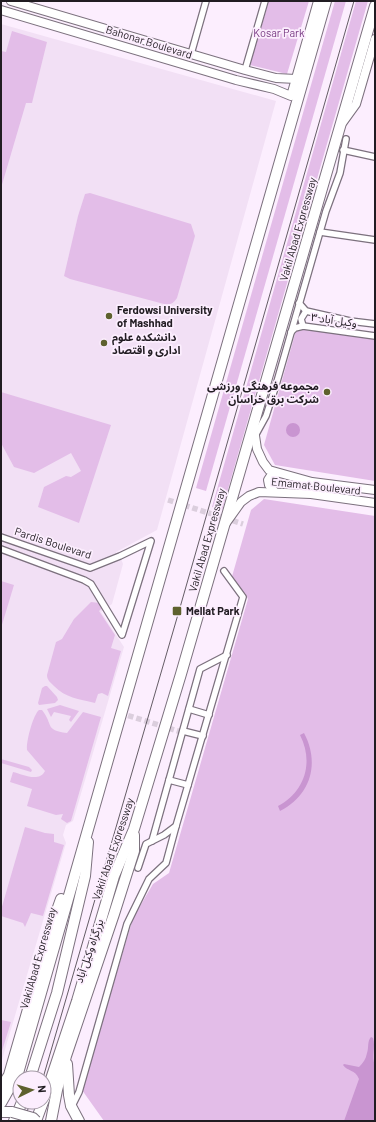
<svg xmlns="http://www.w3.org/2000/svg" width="376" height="1122" font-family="Barlow,'Noto Sans Arabic',sans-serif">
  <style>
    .built { fill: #f2e0f5 }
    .green { fill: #e3bde8 }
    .water { fill: #c995d1 }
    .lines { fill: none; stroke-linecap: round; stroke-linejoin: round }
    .street-tunnel { stroke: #dbcedd; stroke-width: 5.5; stroke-dasharray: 5.5 3; stroke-linecap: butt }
    .street-casing { stroke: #7c717e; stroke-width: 8 }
    .secondary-casing { stroke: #7c717e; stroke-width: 10 }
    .highway-casing { stroke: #7c717e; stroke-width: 12 }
    .street { stroke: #fff; stroke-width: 5.5 }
    .secondary { stroke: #fff; stroke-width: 8 }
    .highway { stroke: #fff; stroke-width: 10 }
    .tram { stroke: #645c65; stroke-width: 1 }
    .highway-bridge-casing { stroke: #7c717e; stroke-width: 12; stroke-linecap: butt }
    .highway-bridge { stroke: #fff; stroke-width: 10 }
    .poi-dot { fill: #5e612e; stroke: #fceefe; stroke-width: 1.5 }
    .labels { text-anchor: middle; stroke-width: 3.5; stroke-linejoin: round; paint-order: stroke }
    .park-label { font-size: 11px; fill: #763780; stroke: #fceefe }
    .street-label { font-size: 11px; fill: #211c22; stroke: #fceefe }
    .poi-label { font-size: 11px; font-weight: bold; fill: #211c22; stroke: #fceefe; text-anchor: start }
  </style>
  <rect width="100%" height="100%" fill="#fceefe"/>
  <path class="built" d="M1,24l275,77 -119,429 -41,22 4,4 3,8 -11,40 -11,8 23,35 -51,174 -7,4 -3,10 3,8 -65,220z"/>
  <g class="green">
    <path d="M269,1h40l-22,73 -37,-9z"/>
    <path d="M335,1h11l-140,490 -10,-3z"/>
    <path d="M356,1h12l-146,509 -10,-3z"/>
    <path d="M12,31l35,11 -15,61h-6l-25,85v-137l5,1z"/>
    <path d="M90,193l101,31 4,12 -18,62c-4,6 -7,7 -13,6l-94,-25 -6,-3 14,-60 7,-22z"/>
    <path d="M297,327l78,12v142l-100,-16 -11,-20z"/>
    <path d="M1,392l110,33 -32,98 -41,-16 6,-20 22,-11 5,1 10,-6 -10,-18 -37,20 -20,-6 -13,-24z"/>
    <path d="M264,499l111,17v605h-271l-22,-31 51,-172 20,-34 16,-11 79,-274 -3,-6 -8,-3 -6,-10 20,-70z"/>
    <path d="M1,581l13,4 -13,43z"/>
    <path d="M91,602l8,1 3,5 -3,3 16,24 -4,13 10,3 -13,45 -6,-3 -4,1 -3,9c-17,-4 -29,-5 -41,-17 -4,-4 -7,-6 -7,-11l9,-33 6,-3 12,-20z"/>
    <path d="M45,686h2l10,11 1,3 -3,3 -16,2 -1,-2 4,-15z"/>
    <path d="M60,705l19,6 -8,11 -2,-2 2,-4 -17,-4 -3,5 -4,-8z"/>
    <path d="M39,710h3c12,15 2,20 25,23l16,-21 18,5 -30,104 -4,2 -6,-4 2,-5 -7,1 -29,-9 5,-17 -22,-7 3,-10c9,2 26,11 32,-1l-18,-21c-1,-8 6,-35 12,-40z"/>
    <path d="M1,759l28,8 3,3 -1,2 -30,-9z"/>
    <path d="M25,827l20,6 9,1v8l10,3 -21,71 -12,-3 -6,14 -2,-4 -22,-7v-6z"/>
    <path d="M1,1020l10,2 -10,32z"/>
  </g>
  <g class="water">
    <circle cx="293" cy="430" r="7"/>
    <path d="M304,733c16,30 7,62 -24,78l-2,-5c27,-14 36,-44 22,-71z"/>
    <path d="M371,1037l2,1c3,9 -2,18 2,27v56h-31l15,-42c-4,-10 -11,-7 -16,-14l1,-1 15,3c4,-4 7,-8 8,-14 2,-5 0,-12 4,-16z"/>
  </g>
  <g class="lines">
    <g class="street-tunnel">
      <path d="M168,500l75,24"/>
      <path d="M120,713l61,19"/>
    </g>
    <g class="street-casing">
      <g id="street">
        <path d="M191,54l15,-53"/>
        <path d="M245,70l20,-69"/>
        <path d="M343,150l32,7"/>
        <path d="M320,232l55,8"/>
        <path d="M299,303l7,8 44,10 25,3"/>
        <path d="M303,326l-2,-7 5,-8"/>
        <path d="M291,332l4,-4 8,-2 72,10"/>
        <path d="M255,436l11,-20 10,-31 50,-174 14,-38 6,-34"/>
        <path d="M1,537l89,31 30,-12 31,-15 -29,94 -31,-51 -7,-4 -83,-31"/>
        <path d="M189,709l20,6"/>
        <path d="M183,731l20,5"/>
        <path d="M169,780l19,5"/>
        <path d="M152,841l48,-172 27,-14"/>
        <path d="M138,868l8,-24 18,-9 12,-9 67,-229 -19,-26"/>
        <path d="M72,1106l7,-14 48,-168 22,-45 17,-16 10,-37"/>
      </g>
    </g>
    <g class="secondary-casing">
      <g id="secondary">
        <path d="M11,1l234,69 31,8 20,1"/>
        <path d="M1,10l235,70 38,9 17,7 27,-95"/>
        <path d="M343,122l13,-18 19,-65"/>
        <path d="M254,429l3,20 6,13 6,8 43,12 63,8"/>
        <path d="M274,491l-5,-6 -1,-5 4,-6 5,-1"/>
        <path d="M226,523l15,-21 8,-6 10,-4 52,2 64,9"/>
      </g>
    </g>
    <g class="highway-casing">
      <g id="highway">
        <path d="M67,1064l2,31 2,11 8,15"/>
        <path d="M30,1078l27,-85 28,-117 3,-34"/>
        <path d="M1,1088l8,-13 46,-159 6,-17"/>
        <path d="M44,1100l33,-99 37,-125 20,-47 47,-155 194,-668"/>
        <path d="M1,1103l17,-30 308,-1072"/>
        <path d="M1,1112h11"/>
        <path d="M14,1121l8,-19"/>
        <path d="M36,1121l7,-19"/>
        <path d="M51,1121l6,-31 9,-34 48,-142 20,-63v-16"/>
      </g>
    </g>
    <use href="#street" class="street"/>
    <use href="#secondary" class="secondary"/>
    <use href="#highway" class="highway"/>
    <g class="tram">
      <path d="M43,1078l136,-467 175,-610"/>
      <path d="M23,1121l8,-19"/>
    </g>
    <g class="highway-bridge-casing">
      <path id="highway-bridge" d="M12,1112l21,6 3,3"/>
    </g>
    <use href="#highway-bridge" class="highway-bridge"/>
  </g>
  <g class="poi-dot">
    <circle cx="109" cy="316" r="4"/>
    <circle cx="104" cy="343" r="4"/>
    <circle cx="327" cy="392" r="4"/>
    <rect x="172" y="606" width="10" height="10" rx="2"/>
  </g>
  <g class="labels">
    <g class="park-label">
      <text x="279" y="37">Kosar Park</text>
    </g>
    <g class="street-label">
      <text transform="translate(149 42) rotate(17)" y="4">Bahonar Boulevard</text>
      <text transform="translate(298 229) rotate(-74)" y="4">Vakil Abad Expressway</text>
      <text transform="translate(334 320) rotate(8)" y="4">۳ وکیل آباد</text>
      <text transform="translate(316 486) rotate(6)" y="4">Emamat Boulevard</text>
      <text transform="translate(207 540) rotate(-74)" y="4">Vakil Abad Expressway</text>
      <text transform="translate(53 543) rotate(18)" y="4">Pardis Boulevard</text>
      <text transform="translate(113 849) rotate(-71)" y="4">Vakil Abad Expressway</text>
      <text transform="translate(89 951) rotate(-71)" y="4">بزرگراه وکیل آباد</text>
      <text transform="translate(38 958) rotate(-74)" y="4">VakilAbad Expressway</text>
    </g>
    <g class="poi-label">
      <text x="117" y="314">Ferdowsi University<tspan x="117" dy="13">of Mashhad</tspan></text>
      <text x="112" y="341">دانشکده علوم<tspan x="112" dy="13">اداری و اقتصاد</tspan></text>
      <text x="319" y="390" text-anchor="end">مجموعه فرهنگی ورزشی<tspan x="319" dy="13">شرکت برق خراسان</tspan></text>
      <text x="186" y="615">Mellat Park</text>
    </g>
  </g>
  <rect width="376" height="1122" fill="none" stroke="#211c22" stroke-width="4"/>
  <g transform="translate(32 1090) rotate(85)"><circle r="19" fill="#fceefe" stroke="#a49aa6"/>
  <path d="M0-3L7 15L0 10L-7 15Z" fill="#5e612e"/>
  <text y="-6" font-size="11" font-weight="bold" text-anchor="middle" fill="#211c22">N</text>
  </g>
</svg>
